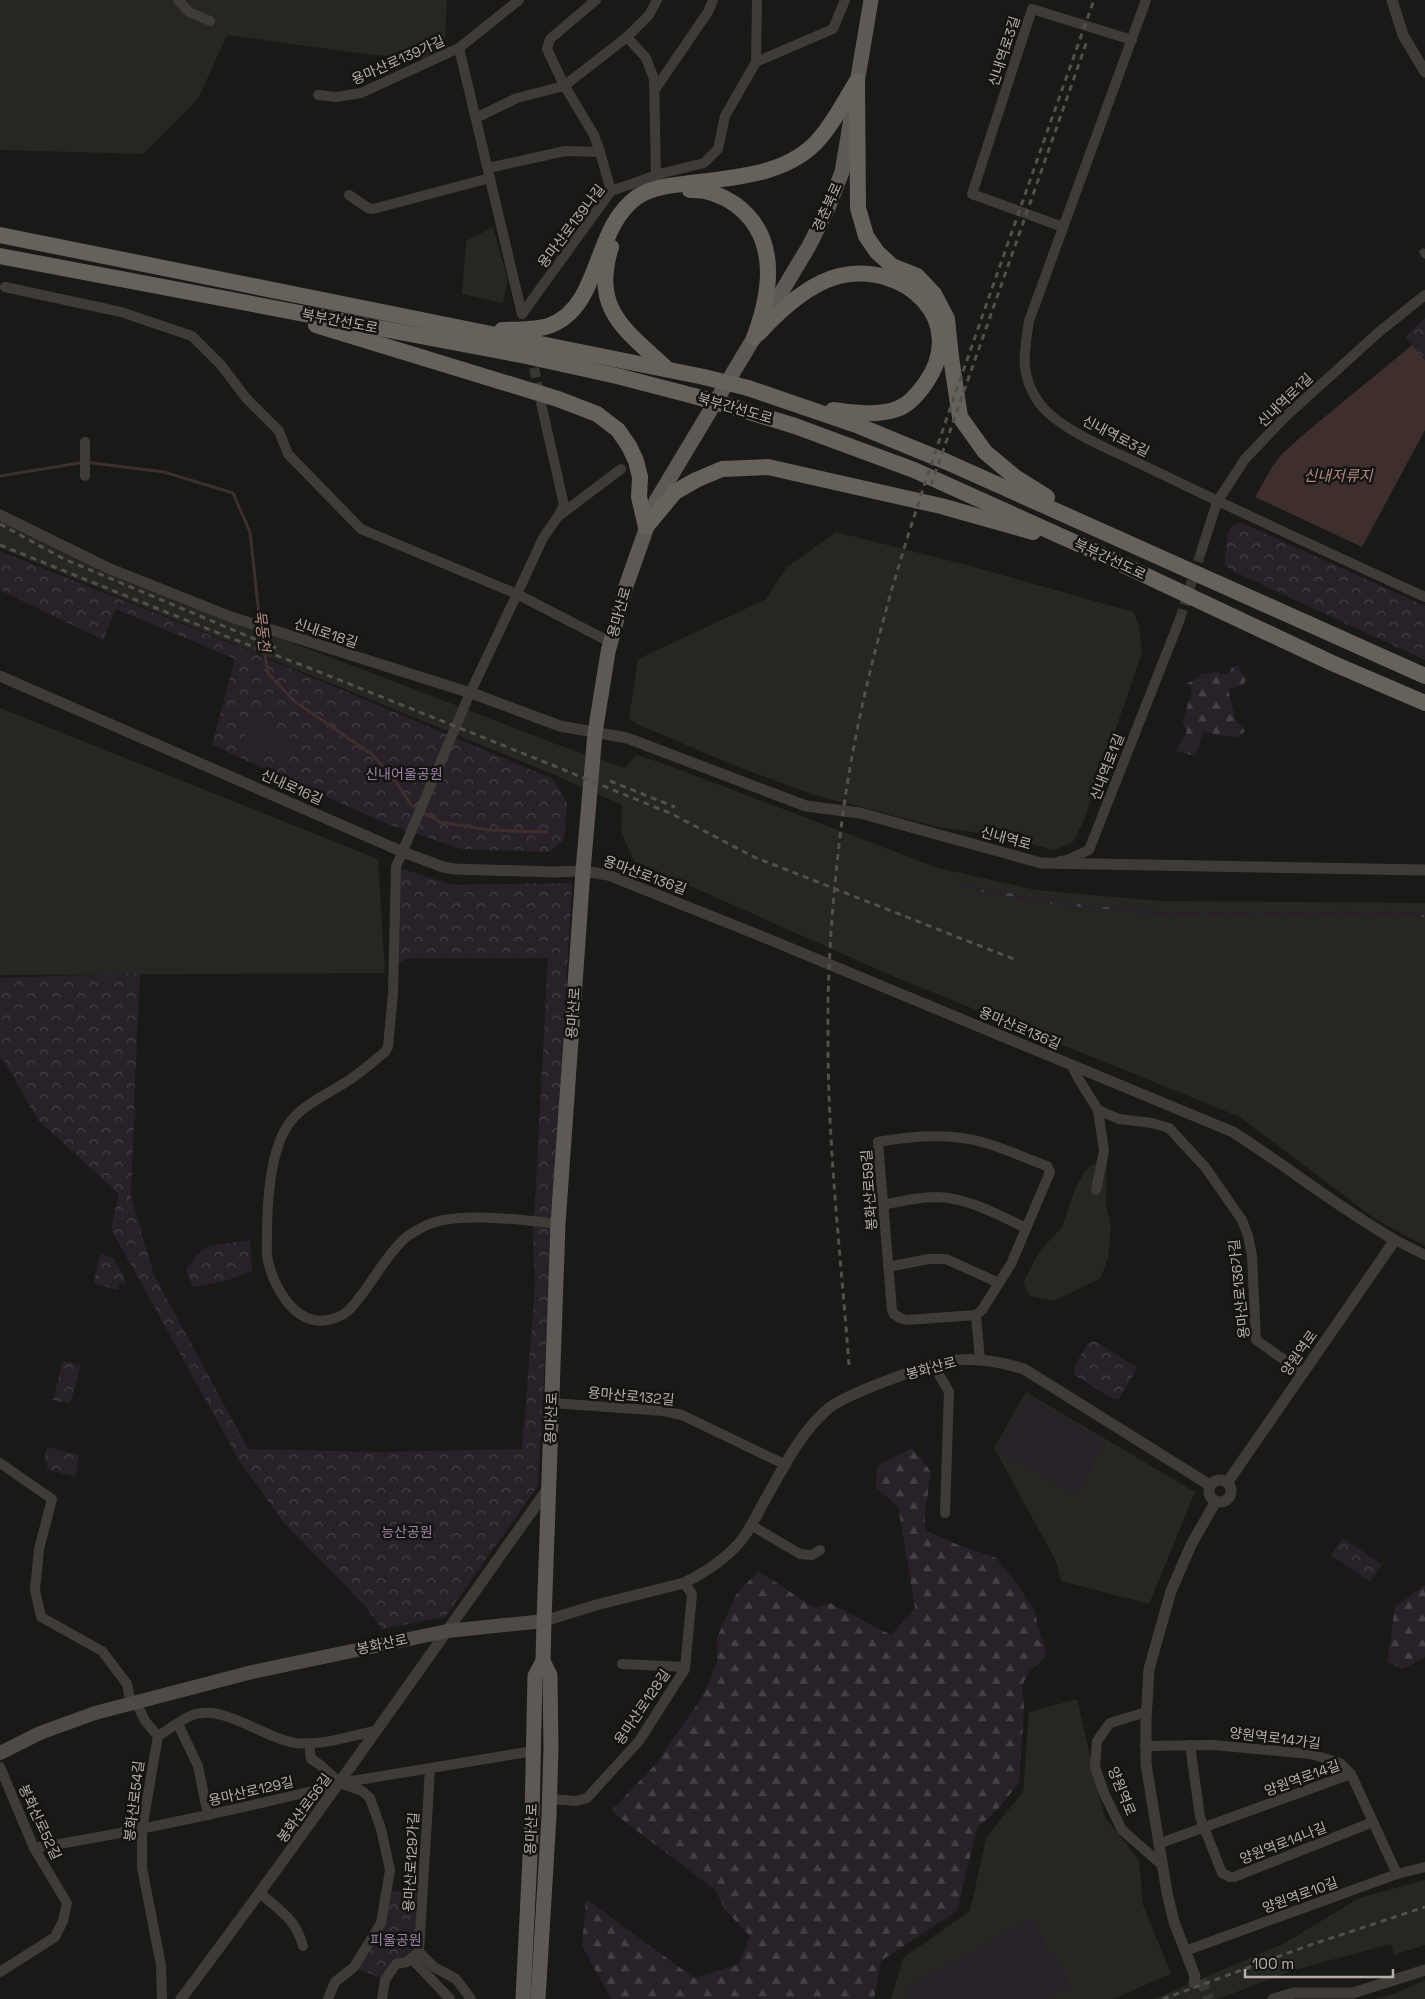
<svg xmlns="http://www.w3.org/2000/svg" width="1425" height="1999" font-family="'Space Grotesk','Noto Sans KR',sans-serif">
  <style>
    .built { fill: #262623 }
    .forest { fill: url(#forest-firs) }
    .park { fill: url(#park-crowns) }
    .pitch { fill: #28212a }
    .water { fill: #3e2f2d }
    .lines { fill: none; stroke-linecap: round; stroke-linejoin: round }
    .stream { stroke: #3e2f2d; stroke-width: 3 }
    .minor-tunnel { stroke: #393734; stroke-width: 10; stroke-dasharray: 10 5; stroke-linecap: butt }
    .tertiary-tunnel { stroke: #393734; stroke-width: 11; stroke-dasharray: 11 5.5; stroke-linecap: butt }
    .pedestrian { stroke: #3f3c38; stroke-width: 7 }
    .minor { stroke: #3f3c38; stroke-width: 10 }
    .tertiary { stroke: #3f3c38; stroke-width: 11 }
    .secondary { stroke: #4f4a46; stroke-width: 14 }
    .primary { stroke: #5e5954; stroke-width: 15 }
    .trunk { stroke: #67615c; stroke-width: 16 }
    .rail { stroke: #544f4b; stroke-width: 3; stroke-dasharray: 6 5; stroke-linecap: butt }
    .trunk-bridge { stroke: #67615c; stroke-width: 16 }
    .labels { text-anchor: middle; stroke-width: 5; stroke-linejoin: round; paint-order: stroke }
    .street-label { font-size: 14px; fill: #b9afa9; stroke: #141412 }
    .park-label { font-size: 14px; fill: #9c80a5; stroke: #141412 }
    .water-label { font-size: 15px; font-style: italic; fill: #b58880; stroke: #141412 }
  </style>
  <defs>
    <pattern id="forest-firs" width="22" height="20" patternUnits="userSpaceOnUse" patternTransform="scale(1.25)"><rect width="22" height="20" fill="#28212a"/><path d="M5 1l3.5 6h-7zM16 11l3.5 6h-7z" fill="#453f46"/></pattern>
    <pattern id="park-crowns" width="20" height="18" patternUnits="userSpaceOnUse" patternTransform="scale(1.25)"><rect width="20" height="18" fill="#28212a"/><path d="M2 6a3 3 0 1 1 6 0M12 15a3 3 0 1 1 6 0" fill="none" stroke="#453f46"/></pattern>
  </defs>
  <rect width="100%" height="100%" fill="#191917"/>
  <g class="built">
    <path d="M0,0h447l-3,61 -79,-7 -138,-19 -29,64 -55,55 -143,-4z"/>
    <path d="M493,227l15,53 -5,23 -41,-9 4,-53z"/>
    <path d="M0,517l152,73 241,91 171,66 61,21 11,-13 26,8 276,105 98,22 124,11 265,2v343l-50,-27 -135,-102 -345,-140 -261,-116 -13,-29 1,-27 -65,-29 -557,-228z"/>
    <path d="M836,532l127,32 171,48 5,13 3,28 -58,167 -11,22 -19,8 -66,-16 -46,-6 -128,-33 -81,-30 -96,-41 -8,-6 9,-59 128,-60 20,-31z"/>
    <path d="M0,708l378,151 7,114 -385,2z"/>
    <path d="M1104,1156l3,2 -1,46 5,23 -3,30 -7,21 -47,23 -24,-5 -7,-13 16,-31 23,-25 15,-43 9,-14z"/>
    <path d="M1026,1392l169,100 -46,112 -88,-23 -5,-20 -62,-113z"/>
    <path d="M1077,1699l27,117 35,44 4,45 28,69 -58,25h-222l12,-41 67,-47 16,-73 37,-46 6,-80z"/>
    <path d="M1425,1880v65l-31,10 -3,-11 -97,26 -76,29h-64l129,-55 76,-46z"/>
    <path d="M1425,1980v19h-52l21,-5z"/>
  </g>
  <g class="forest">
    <path d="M1238,666l8,14 -3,5 -15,4 7,30 10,12 -8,7 -33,-6 -9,24 -19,-5c3,-8 9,-13 11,-21l-5,-6 10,-34 -5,-7 6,-2 9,-7 17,-2 1,2h9l3,-7z"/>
    <path d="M961,884c60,12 120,22 181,26 85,5 172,0 257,1l26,2v4l-30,-2h-241l-135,-15 -56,-13z"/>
    <path d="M912,1448l19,24 -6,40v18l31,14 40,14 22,27 17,26 3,16 7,20v11l-15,13 -8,14 2,23 -5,75 -21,26 -21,19 -20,83 -76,50 -7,38h-263l-29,-53 4,-47 108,79 45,-14 11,-28 -24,-25 -11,-21 -104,-79 44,-46 47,-68 15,-35v-24l18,-42 23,-25 57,37 15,-5 61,32 24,-27 -17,-102 -22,-18 1,-22z"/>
    <path d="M1425,1585v72l-22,12 -16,-7 8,-55z"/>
  </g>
  <g class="park">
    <path d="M1425,318v42l-20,-23z"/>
    <path d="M1240,522l185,84v54l-190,-88 -11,-7 4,-31 2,-6z"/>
    <path d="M0,551l240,96 313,132 14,24 -3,36 -14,13 -89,-3 -76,-26 -173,-78 23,-86 -119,-50 -13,31 -103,-50z"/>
    <path d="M396,867l57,18 119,-2 -34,603 -93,131 -63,12 -17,-23 -81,-83 -44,-61 -129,-233 8,-35 -81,-74 -34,-59 -4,-3v-80l140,-5 -6,132 2,13 -2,1 -3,77 23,79 94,174 131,3 143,-3 13,-160 -2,-52 15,-279h-140l-15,8z"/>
    <path d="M250,1240l2,31 -27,10 -32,6 -7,-18 15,-18 8,-5z"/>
    <path d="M101,1254l13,4 10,20 1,6 -5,-1 -2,7 -25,-7z"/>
    <path d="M1095,1341l41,26v3l-17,29h-5l-40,-24 1,-10 13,-22z"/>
    <path d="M63,1361l18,4 -11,39 -17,-4z"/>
    <path d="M47,1447l32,8 -4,22 -28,-8 1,-7 -4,-1z"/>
    <path d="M1343,1538l39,27 -12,17 -39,-27z"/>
    <path d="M423,1890l-4,62 -34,28 -31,-13 24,-43 5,-32z"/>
  </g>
  <g class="pitch">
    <path d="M250,720l41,18 -9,23 -41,-15z"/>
    <path d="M1028,1398l78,45 -30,52 -78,-45z"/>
    <path d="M1031,1919l40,67 -25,13h-134l-6,-10z"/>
  </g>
  <path class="water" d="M1412,345l13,15v70l-63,117 -107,-50 17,-30 9,-12 22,-20z"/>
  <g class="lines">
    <g class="stream">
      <path d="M0,476l85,-14 79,10 69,21 17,39 10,92"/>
      <path d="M261,630l7,43 26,28 79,54 26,31 12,19 29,17 49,8 58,2"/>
    </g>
    <g class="minor-tunnel">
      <path d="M531,353l9,44"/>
      <path d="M1180,619l21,-67"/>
    </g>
    <path class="tertiary-tunnel" d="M1201,1980l8,19"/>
    <path class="pedestrian" d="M1423,252l2,3"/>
    <g class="minor">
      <path d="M178,0l11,12 21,9"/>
      <path d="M596,0l-46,39 -3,10 17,36 30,50 6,17"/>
      <path d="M1146,0l-117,321c-5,32 -10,54 11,83 21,27 76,48 107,63 92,45 185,87 278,130"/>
      <path d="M627,37l19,21 8,21 2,97"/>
      <path d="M459,48l63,266"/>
      <path d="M756,62l1,-62"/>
      <path d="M656,88l52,-76 5,-12"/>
      <path d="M318,95l18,2 25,-4 98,-45 60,-48"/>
      <path d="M476,118l41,-20 47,-12 63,-49 22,-22 8,-15"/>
      <path d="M488,168l77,-17 35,1 11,39"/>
      <path d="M349,195l19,13 5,1 117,-31"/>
      <path d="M1063,227l-91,-33 60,-185 100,31"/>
      <path d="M5,287l116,25 71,24 29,29 25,33 33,33 9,23 73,75 156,65 26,-56 16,-23 5,-10 -23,-102"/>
      <path d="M522,314l89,-123 52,-18 41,-10 14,-14 7,-33 31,-54 77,-33 12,-29"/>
      <path d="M85,476v-34"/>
      <path d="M560,515l61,-46"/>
      <path d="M1201,552l16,-50 28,-43 40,-42 94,-85 46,-37"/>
      <path d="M1060,861l7,-1 22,-10 91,-231"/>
      <path d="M1072,1066l6,12 20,32 21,9 33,4 17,5 36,39 37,53 6,16 4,20 4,84 47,33"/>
      <path d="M1096,1190l8,-39 -6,-41"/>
      <path d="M883,1205c18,-4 36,-8 55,-8 30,1 61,18 88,31"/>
      <path d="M558,1224c-33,-4 -102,-13 -131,1 -8,4 -19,9 -25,16 -20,20 -33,48 -53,69 -7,7 -25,13 -35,10 -25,-5 -41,-37 -46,-59 -2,-7 -1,-16 -1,-23 0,-33 2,-90 24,-117 13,-17 37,-27 55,-39 14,-8 26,-20 39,-30l3,-5 5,-53 3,-127 74,-174 47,-99 93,48"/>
      <path d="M1395,1240l30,15"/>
      <path d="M888,1267l40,-8h18l53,24"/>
      <path d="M976,1315l-69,5 -7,-2 -6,-4 -2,-4 -14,-168c33,-6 71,-9 104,0 22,6 43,16 65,24l3,6 -39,92 -29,46 -6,5 4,45"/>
      <path d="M933,1364l16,28 -4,121"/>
      <path d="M552,1403l111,8 19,4 104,50"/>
      <path d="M0,1463l52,36 -13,50 -4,41 6,27 61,34 25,33 4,20"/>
      <path d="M751,1525l49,29 12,1 8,-5"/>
      <path d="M622,1664l63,3"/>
      <path d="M136,1702l9,19 13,15 -16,93v39l19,97 1,34"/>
      <path d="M1146,1712l-36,11 -13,18 -2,26 9,26 18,37 39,34"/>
      <path d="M178,1724l20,42 10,49"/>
      <path d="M158,1736c10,-6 21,-15 32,-20 33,-14 72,22 105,27 26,3 55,-7 80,-12"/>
      <path d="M309,1743l2,16 8,5 21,19 22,8 8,7 11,31 9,41 -9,53 -27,44 -19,15 -7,17"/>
      <path d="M1190,1745l10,72 22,56 8,4h4l139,-55"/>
      <path d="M1145,1746l68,-1 98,9 29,9 11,11 46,100"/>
      <path d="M0,1767l34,81 33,55 -4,18 -8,16 -55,35"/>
      <path d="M549,1799l27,2 11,-3 52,-57 46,-72 7,-75 -8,-11"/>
      <path d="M1158,1844l193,-70"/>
      <path d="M34,1848c98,-15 195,-37 291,-60l15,-5 193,-32"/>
      <path d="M260,1893c20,18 35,25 43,53"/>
      <path d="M1185,1951l212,-77 28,-7"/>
      <path d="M419,1952l15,15 22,12 15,20"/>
      <path d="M411,1958l39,41"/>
      <path d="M382,1999l3,-19 11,-16 11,-2 12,-10 11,-183"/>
    </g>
    <g class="tertiary">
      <path d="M1392,0l11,35 22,37"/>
      <path d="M0,515l108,53 123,49 246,78 83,31 67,12 179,68 54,7 181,50 384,7"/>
      <path d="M0,676l403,176 40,15 11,2 100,3 29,-1 25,4 153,61 472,196c55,35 106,76 162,108l-168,243"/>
      <circle cx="1220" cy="1491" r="11"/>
      <path d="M544,1621l52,-16 88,-22c20,-10 41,-24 55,-40 9,-10 16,-24 22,-36 20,-34 37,-73 68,-99 15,-12 54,-26 73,-33 45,-18 75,-21 122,-6l184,115"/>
      <path d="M1194,1983l1,-7 -21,-54 -7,-29 -21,-129v-44l3,-51 22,-78 20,-46 25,-44"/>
      <path d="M181,1999c126,-168 246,-340 368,-512"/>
      <path d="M1273,1999l21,-6h59l72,-23"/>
    </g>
    <path class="secondary" d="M0,1753l40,-20 55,-20 157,-41 195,-41 97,-10"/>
    <g class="primary">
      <path d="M523,1999l9,-183 3,-140 8,-15"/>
      <path d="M538,1999l11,-183 2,-68 -1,-73 -7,-14 1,-40 14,-397 25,-353 12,-138 13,-81 17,-63 31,-88 153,-255 19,-38 14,-36 29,-172"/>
    </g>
    <g class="trunk">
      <path d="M857,81l1,127 8,28 11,16 15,14 25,10 17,18 13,25 4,38 9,60 25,35 30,25 32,20"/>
      <path d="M690,190c18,-1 32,5 46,15 44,33 35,88 18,133"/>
      <path d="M0,235l704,142"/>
      <path d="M611,247c-20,63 15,83 55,121"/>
      <path d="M0,256l526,100 91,20 77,20"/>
      <path d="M316,325l242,74 39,15 21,16 11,16 7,15 4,16 -1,20 7,30"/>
      <path d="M502,330c15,-1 34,1 49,-5 50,-19 42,-97 86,-128 18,-12 41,-12 62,-15 41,-5 92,-9 121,-44 15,-17 25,-38 37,-57"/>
      <path d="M759,333c21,-23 49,-49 80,-57 66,-15 131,45 86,108 -7,10 -17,21 -28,25 -20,7 -44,4 -64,1"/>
      <path d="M748,388l111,38 88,36 478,214"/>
      <path d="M736,408l59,18 119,44 171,77 247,116 93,40"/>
      <path d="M646,527l29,-35 21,-12 26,-11 46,-2 173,39 92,26"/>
    </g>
    <g class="rail">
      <path d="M931,485l156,-444"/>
      <path d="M0,524l64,35 212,89"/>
      <path d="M0,545l223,90 89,34 240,96 120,49 82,43 262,103"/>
      <path d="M610,781l65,26"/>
      <path d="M849,1365c-8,-107 -21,-216 -21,-324 -1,-68 4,-137 12,-204 19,-165 73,-322 127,-477 42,-120 84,-240 127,-360"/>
      <path d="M1163,1999l144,-53 118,-39"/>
    </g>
    <g class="trunk-bridge">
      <path d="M704,377l44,11"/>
      <path d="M694,396l42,12"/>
    </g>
  </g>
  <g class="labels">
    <g class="street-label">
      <text transform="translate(1004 51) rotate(-72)" y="5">신내역로3길</text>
      <text transform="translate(398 60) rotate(-24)" y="5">용마산로139가길</text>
      <text transform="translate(827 207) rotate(-66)" y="5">경춘북로</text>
      <text transform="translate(571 226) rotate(-53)" y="5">용마산로139나길</text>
      <text transform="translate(340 321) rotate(11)" y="5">북부간선도로</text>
      <text transform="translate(1285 400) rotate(-44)" y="5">신내역로1길</text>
      <text transform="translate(735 408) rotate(16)" y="5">북부간선도로</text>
      <text transform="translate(1116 436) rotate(27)" y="5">신내역로3길</text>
      <text transform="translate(1110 559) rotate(25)" y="5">북부간선도로</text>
      <text transform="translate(619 612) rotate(-74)" y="5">용마산로</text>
      <text transform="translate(326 633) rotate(18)" y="5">신내로18길</text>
      <text transform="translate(1107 767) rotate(-69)" y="5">신내역로1길</text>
      <text transform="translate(292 787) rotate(24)" y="5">신내로16길</text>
      <text transform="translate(1006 838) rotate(15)" y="5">신내역로</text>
      <text transform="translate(645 875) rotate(20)" y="5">용마산로136길</text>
      <text transform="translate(573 1013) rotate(-86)" y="5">용마산로</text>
      <text transform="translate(1020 1028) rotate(23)" y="5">용마산로136길</text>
      <text transform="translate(869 1190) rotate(-94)" y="5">봉화산로59길</text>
      <text transform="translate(1239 1289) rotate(-96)" y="5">용마산로136가길</text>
      <text transform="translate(1299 1353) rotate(-55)" y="5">양원역로</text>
      <text transform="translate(931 1368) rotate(-15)" y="5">봉화산로</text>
      <text transform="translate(631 1396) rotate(5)" y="5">용마산로132길</text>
      <text transform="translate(551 1418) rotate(-88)" y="5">용마산로</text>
      <text transform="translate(382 1644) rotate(-12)" y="5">봉화산로</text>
      <text transform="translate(642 1707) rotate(-56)" y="5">용마산로128길</text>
      <text transform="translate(1275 1738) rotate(7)" y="5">양원역로14가길</text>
      <text transform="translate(1302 1778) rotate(-20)" y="5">양원역로14길</text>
      <text transform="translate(251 1791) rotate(-13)" y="5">용마산로129길</text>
      <text transform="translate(1122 1791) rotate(68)" y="5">양원역로</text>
      <text transform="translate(134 1801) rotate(-83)" y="5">봉화산로54길</text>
      <text transform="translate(304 1808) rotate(-54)" y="5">봉화산로56길</text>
      <text transform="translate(40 1822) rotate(65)" y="5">봉화산로52길</text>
      <text transform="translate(531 1829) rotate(-88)" y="5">용마산로</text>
      <text transform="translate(1283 1843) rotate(-21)" y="5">양원역로14나길</text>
      <text transform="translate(411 1862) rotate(-87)" y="5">용마산로129가길</text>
      <text transform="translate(1300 1895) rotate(-20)" y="5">양원역로10길</text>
    </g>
    <g class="park-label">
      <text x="404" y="779">신내어울공원</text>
      <text x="407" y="1537">능산공원</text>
      <text x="396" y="1945">피울공원</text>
    </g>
    <g class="water-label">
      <text x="1338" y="481">신내저류지</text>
      <text transform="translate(262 631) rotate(83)" y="5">묵동천</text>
    </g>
  </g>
  <path d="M1245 1969v8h148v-8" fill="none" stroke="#b9afa9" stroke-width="2.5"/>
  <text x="1252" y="1969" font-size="15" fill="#b9afa9" stroke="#141412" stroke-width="4" paint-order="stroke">100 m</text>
</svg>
